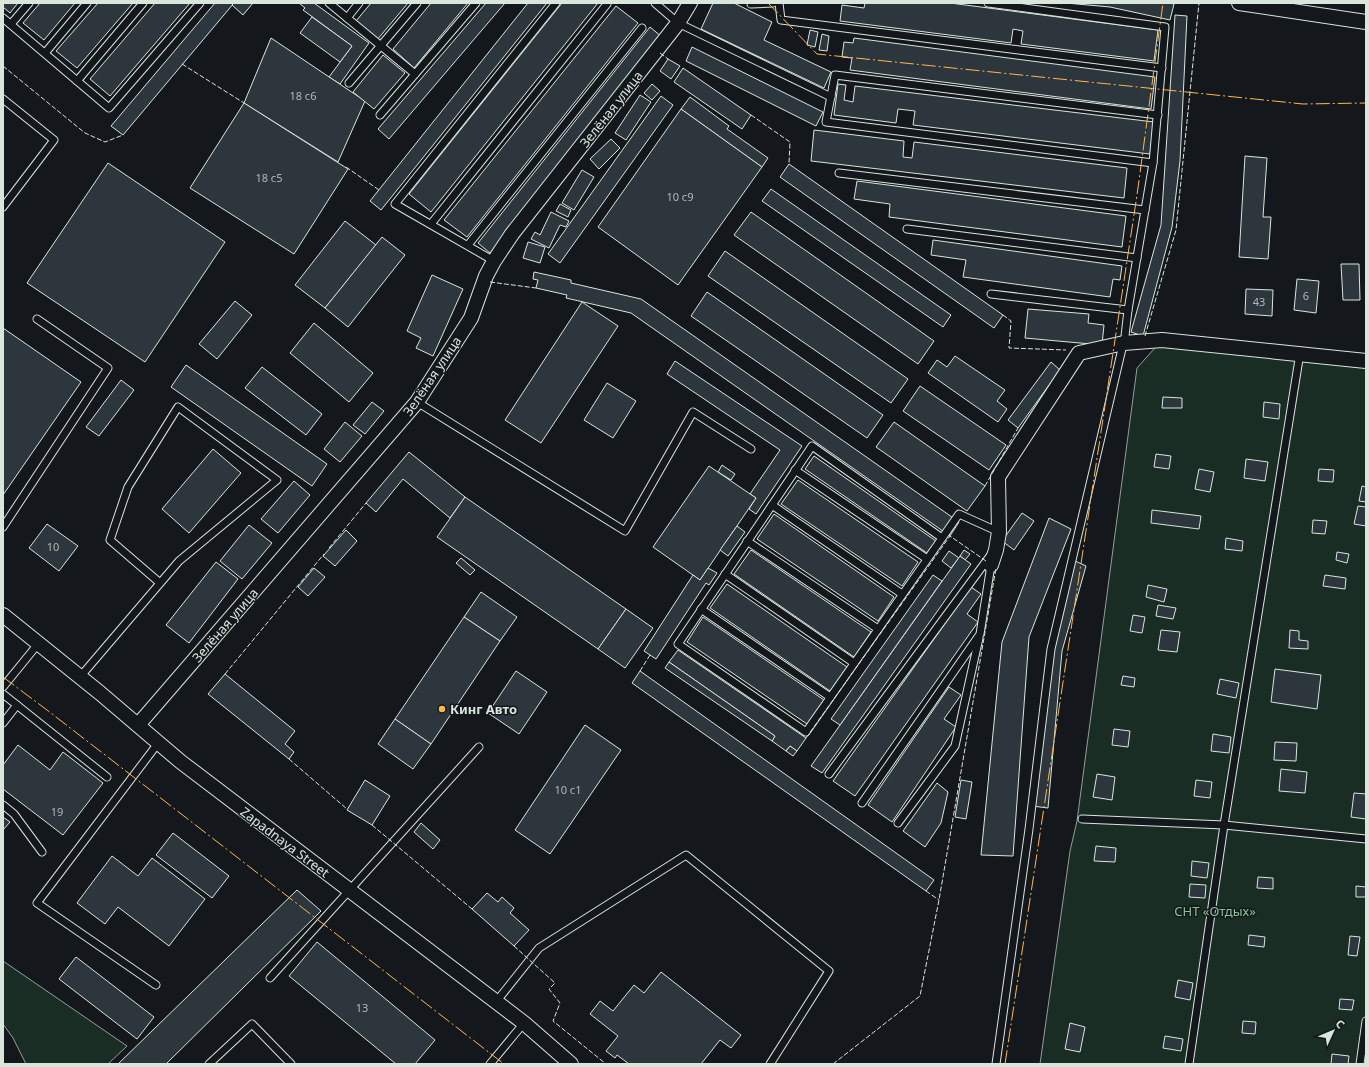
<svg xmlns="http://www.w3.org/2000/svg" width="1369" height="1067" font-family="'Noto Sans',sans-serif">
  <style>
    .green { fill: #1a2d24; stroke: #939e99 }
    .building { fill: #2c363c; stroke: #d8e6dc }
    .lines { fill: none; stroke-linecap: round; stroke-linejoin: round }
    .service-casing { stroke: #d8e6dc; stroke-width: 9 }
    .minor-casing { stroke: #d8e6dc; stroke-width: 16 }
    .service { stroke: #14181c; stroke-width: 7 }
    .minor { stroke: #14181c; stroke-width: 14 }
    .fence { stroke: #d8e6dc; stroke-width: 1; stroke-dasharray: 5 2; stroke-linecap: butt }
    .power { stroke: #ffb74d; stroke-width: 1; stroke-dasharray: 14 3 2 3; stroke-linecap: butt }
    .poi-dot { fill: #ffb74d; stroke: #14181c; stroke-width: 1.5 }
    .labels { text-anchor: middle; stroke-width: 3; stroke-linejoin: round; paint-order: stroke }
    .number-label { font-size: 11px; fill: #adbab4 }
    .street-label { font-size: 13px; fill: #d8e6dc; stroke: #14181c }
    .poi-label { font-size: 13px; font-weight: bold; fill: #d8e6dc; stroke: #14181c; text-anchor: start }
    .park-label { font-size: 13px; fill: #8ac095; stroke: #14181c }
  </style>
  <rect width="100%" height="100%" fill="#14181c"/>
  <g class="green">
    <path d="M1162,340l204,26v698h-326l30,-213 7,-30 60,-453z"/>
    <path d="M3,961l124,85 -19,18h-82l-13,-26 -10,-14z"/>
  </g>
  <g class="building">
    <path d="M3,3h15l-8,10 -7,-6z"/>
    <path d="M40,3h35l-31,37 -21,-17z"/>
    <path d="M98,3h35l-56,65 -21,-17z"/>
    <path d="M155,3h35l-80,93 -20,-17z"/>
    <path d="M215,3h19l-111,132 -12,-9z"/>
    <path d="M234,3h19l-10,12 -11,-10z"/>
    <path d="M299,3h15l55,40 -29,41 -11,-7 23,-31 -49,-36 2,-2z"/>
    <path d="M371,3h37l-31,37 -21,-19z"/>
    <path d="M431,3h37l-54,65 -21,-19z"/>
    <path d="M486,3h19l-116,136 -11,-10z"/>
    <path d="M528,3h19l-166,207 -11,-9z"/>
    <path d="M562,3h36l-167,209 -22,-18z"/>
    <path d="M713,3h21l38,19 -8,18 67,32 -7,16 -123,-59z"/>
    <path d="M865,3h85l208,27 -4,31 -133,-17 2,-13 -10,-2 -2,14 -171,-22 2,-16 22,3z"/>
    <path d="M1066,3h104l4,1 -4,16 -60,-13z"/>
    <path d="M616,6l22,17 -171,214 -23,-17z"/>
    <path d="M1175,15l12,1 -7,145 -8,66 -29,109 -12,-4 30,-107z"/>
    <path d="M312,17l40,29 -12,16 -40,-29z"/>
    <path d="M650,27l12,10 -172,216 -12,-10z"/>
    <path d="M810,30l8,2 -3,15 -8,-2z"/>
    <path d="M822,34l7,2 -2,15 -8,-1z"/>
    <path d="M271,38l94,63 -27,61 -94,-59z"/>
    <path d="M854,38l301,39 -4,32 -301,-39 2,-12 -10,-1 2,-15 9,1z"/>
    <path d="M692,47l131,65 -7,14 -130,-65z"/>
    <path d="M383,55l22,18 -31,36 -21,-17z"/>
    <path d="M668,59l12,7 -9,13 -11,-8z"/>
    <path d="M683,68l68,47 -9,14 -68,-47z"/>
    <path d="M652,84l8,7 -8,9 -8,-7z"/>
    <path d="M838,84l8,1 -2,15 9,2 2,-16 299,36 -4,32 -237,-29 2,-14 -17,-2 -2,14 -62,-8z"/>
    <path d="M640,95l11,7 -25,38 -11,-7z"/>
    <path d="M661,96l12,9 -113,158 -12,-9z"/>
    <path d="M690,97l39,29 -2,3 41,29 -6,9 -81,-58z"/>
    <path d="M244,103l104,66 -54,85 -104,-66z"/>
    <path d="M681,109l81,58 -84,118 -80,-58z"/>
    <path d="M814,130l90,11 -1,16 9,1 2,-16 213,26 -3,30 -313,-37z"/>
    <path d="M611,139l9,9 -21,21 -9,-10z"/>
    <path d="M1245,156l22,2 -4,59h8l-3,42 -29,-2z"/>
    <path d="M108,163l117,79 -80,120 -118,-79z"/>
    <path d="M789,164l214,151 -9,13 -214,-151z"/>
    <path d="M582,170l12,7 -20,33 -12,-7z"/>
    <path d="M857,181l269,35 -4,31 -233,-30 1,-13 -36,-5z"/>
    <path d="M771,189l180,126 -8,12 -181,-126z"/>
    <path d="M560,204l11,6 -3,7 -12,-6z"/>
    <path d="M551,212l18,9 -3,6 -6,-2 -11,23 -18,-9 4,-7 5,3z"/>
    <path d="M751,212l183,129 -16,23 -184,-129z"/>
    <path d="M345,221l31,24 -51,63 -30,-23z"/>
    <path d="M382,237l23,18 -57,72 -23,-19z"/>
    <path d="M933,240l189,26 -2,14 -7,-1 -3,18 -147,-20 3,-17 -35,-5z"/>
    <path d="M528,242l17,5 -5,16 -17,-5z"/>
    <path d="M725,251l183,128 -17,24 -183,-127z"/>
    <path d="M1341,264h18l1,36h-17z"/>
    <path d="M534,272l37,8v3l70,16 318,223 -9,14 -319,-223 -65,-15 1,-3 -31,-7 2,-8 -5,-1z"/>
    <path d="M432,275l31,14 -30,67 -17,-8 5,-10 -14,-7z"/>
    <path d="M1297,279l22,2 -3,32 -22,-3z"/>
    <path d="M1246,289l27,1 -1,26 -27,-2z"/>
    <path d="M707,292l176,123 -16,23 -176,-122z"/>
    <path d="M235,301l17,14 -35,44 -18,-15z"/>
    <path d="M582,302l36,24 -77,117 -36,-23z"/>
    <path d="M1028,309l61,5 -1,9 16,2 -2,20 -77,-7z"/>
    <path d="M314,323l59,50 -24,29 -59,-49z"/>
    <path d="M3,328l78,54 -78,113z"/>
    <path d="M955,356l50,34 -8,11 10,8 -9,13 -70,-49 9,-13 10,7z"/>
    <path d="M675,361l127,85 -46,68 -7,-5 7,-11 -6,-4 30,-44 -113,-76z"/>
    <path d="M1051,362l9,8 -42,58 -10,-8z"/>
    <path d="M186,365l141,99 -15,22 -141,-99z"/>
    <path d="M262,367l60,47 -16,21 -61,-47z"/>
    <path d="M121,380l13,10 -35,46 -13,-9z"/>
    <path d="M607,383l29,18 -23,37 -29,-18z"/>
    <path d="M920,386l86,59 -17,25 -86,-59z"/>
    <path d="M1163,397l19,1v10h-20z"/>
    <path d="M372,402l12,9 -19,23 -12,-9z"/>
    <path d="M1264,402l16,2 -1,15 -16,-2z"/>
    <path d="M345,422l17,14 -22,26 -16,-13z"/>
    <path d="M894,422l91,64 -18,25 -91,-64z"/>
    <path d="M213,449l28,24 -52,60 -27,-24z"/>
    <path d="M409,452l56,45 -15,21 -47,-39 -27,33 -10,-9z"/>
    <path d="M1156,454l15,2 -2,13 -15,-2z"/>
    <path d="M814,456l122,85 -9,12 -122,-84z"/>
    <path d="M1246,459l22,3 -3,19 -21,-3z"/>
    <path d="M722,465l13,9 -4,6 -13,-8z"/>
    <path d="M709,466l47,32 -56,82 -47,-33z"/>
    <path d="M1199,469l15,3 -4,20 -15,-3z"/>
    <path d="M1319,469l15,1 -1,12 -15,-1z"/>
    <path d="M798,480l120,82 -16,24 -121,-82z"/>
    <path d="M294,481l16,14 -32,38 -17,-14z"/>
    <path d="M1362,486l4,1v15l-7,-1z"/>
    <path d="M465,497l161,112 -28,40 -161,-112z"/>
    <path d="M1358,506l8,1v19l-12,-2z"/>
    <path d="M1152,510l49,6 -2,13 -48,-6z"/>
    <path d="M1022,513l12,8 -20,29 -12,-9z"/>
    <path d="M774,514l120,83 -16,24 -121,-82z"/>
    <path d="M1049,518l22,11 -42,108 -16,219 -32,-1 21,-213z"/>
    <path d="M1313,520l14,1 -2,13 -13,-1z"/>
    <path d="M47,524l31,22 -19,25 -30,-23z"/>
    <path d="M249,525l23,18 -30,36 -22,-18z"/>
    <path d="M737,526l8,6 -17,24 -8,-6z"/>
    <path d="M346,530l11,11 -22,25 -12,-10z"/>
    <path d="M1226,538l17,3 -1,10 -17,-2z"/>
    <path d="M751,550l120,82 -17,25 -120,-83z"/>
    <path d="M964,550l6,4 -5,6 -5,-4z"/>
    <path d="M949,551l10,7 -8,10 -9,-7z"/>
    <path d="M1337,552l12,2 -2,9 -11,-3z"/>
    <path d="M960,556l11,8 -149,209 -11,-7z"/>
    <path d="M461,558l14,12 -5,5 -14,-12z"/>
    <path d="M1073,560l13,6 -24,85 -14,157 -16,-2 17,-156z"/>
    <path d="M216,562l22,17 -49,64 -23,-18z"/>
    <path d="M314,568l11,9 -17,19 -10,-9z"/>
    <path d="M708,568l9,5 -8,12 -3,-2 -50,76 -12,-8 49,-76 7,5z"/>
    <path d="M933,575l9,6 -102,144 -9,-6z"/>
    <path d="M1325,575l21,3 -1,11 -22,-3z"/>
    <path d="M727,584l120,83 -17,24 -120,-83z"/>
    <path d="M1148,585l19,4 -3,13 -18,-5z"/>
    <path d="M971,587l10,7 -14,20 11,8 -123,174 -22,-15z"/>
    <path d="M481,592l36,25 -17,24 -36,-24z"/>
    <path d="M1158,605l18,3 -3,11 -17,-3z"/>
    <path d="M626,609l27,19 -28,40 -27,-19z"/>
    <path d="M1133,615l12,2 -3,16 -12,-2z"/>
    <path d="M464,617l36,24 -69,103 -36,-25z"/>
    <path d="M703,617l121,83 -17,24 -120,-82z"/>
    <path d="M1161,630l19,2 -3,20 -19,-2z"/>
    <path d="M1290,630l9,1v9l9,1v8l-19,-1z"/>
    <path d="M678,650l128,88 -9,13 -7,-5 -4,5 -14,-10 3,-5 -106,-74z"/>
    <path d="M669,662l106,74 -3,5 -107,-73z"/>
    <path d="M1275,669l46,6 -4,34 -46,-7z"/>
    <path d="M516,671l31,21 -28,42 -31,-21z"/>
    <path d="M640,671l294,209 -8,11 -294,-208z"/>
    <path d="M225,674l70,57 -10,13 9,8 -5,7 -81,-65z"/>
    <path d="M1123,676l12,2 -1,9 -13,-2z"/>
    <path d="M1220,679l19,4 -3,15 -19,-4z"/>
    <path d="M949,687l12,8 -17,24 12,8 -64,95 -24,-17z"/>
    <path d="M395,719l36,25 -18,25 -35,-25z"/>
    <path d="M585,725l36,25 -71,104 -35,-24z"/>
    <path d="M1114,729l16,2 -2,16 -16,-2z"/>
    <path d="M1213,734l18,3 -2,16 -18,-2z"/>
    <path d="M1275,742l22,1 -1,18 -22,-1z"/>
    <path d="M18,745l32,25 13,-18 40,31 -40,52 -60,-46v-24z"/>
    <path d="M790,746l7,5 -4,5 -7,-5z"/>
    <path d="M1281,769l26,3 -2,21 -26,-2z"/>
    <path d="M1097,774l18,3 -3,23 -19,-3z"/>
    <path d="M365,780l25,16 -18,29 -25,-15z"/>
    <path d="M961,780l11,2 -6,37 -11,-2z"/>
    <path d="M1196,780l16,2 -2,16 -16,-2z"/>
    <path d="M937,783l11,9 -7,31 -16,24 -22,-16z"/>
    <path d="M1354,793l12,1v25l-15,-2z"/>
    <path d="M3,817l7,5 -7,8z"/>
    <path d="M421,823l19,17 -7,9 -19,-17z"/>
    <path d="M173,833l56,43 -17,22 -56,-43z"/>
    <path d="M1096,846l20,2 -1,14 -21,-1z"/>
    <path d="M112,856l26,20 14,-18 53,41 -36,47 -51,-39 -13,17 -28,-21z"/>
    <path d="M1192,861l17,2 -2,15 -16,-2z"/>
    <path d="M1258,877l15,1v11l-16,-1z"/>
    <path d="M1190,884l16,1 -1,13 -16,-1z"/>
    <path d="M1356,886l10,1v10h-10z"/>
    <path d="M297,890l24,21 -155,153h-48z"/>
    <path d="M487,893l11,9 4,-5 12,11 -4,5 19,17 -15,16 -42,-37z"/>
    <path d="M1249,935l16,2 -1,10 -16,-2z"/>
    <path d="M1350,936l10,1 -3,19 -9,-1z"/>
    <path d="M317,942l118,98 -20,24h-19l-107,-88z"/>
    <path d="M76,957l78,60 -17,22 -78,-60z"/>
    <path d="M661,972l80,63 -10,13 -11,-8 -19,24h-72l-12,-9 -2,3 -9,-7 12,-15 -28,-22 10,-13 13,10 21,-26 10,8z"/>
    <path d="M1178,980l15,3 -3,17 -15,-3z"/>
    <path d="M1340,999l14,1 -2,10 -13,-1z"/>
    <path d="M1243,1021l13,1 -1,12 -13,-1z"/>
    <path d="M1070,1023l15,4 -5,25 -15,-3z"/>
    <path d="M1165,1036l18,3 -2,12 -18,-3z"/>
    <path d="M1332,1054l17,2 -1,8h-17z"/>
  </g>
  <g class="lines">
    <g class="service-casing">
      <g id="service">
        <path d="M329,3l86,71"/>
        <path d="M655,3l23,20 153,74"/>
        <path d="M779,3l2,17 381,48"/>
        <path d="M988,3l177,24 -12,136 -25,147 -3,26 -74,313 -22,180 -33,235"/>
        <path d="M751,4l22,-1"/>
        <path d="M3,18l106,90 91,-105"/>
        <path d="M347,18l12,-15"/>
        <path d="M11,24l18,-21"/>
        <path d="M45,53l42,-50"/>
        <path d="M77,81l66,-78"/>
        <path d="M349,83l68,-80"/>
        <path d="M3,99l51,41 -51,67"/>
        <path d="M380,115l96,-112"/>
        <path d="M1153,163l-327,-41 9,-47 323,40"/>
        <path d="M839,173l306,37"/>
        <path d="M431,224l176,-220"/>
        <path d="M907,229l230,29"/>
        <path d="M468,245l174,-217"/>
        <path d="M494,261l-99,-57 161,-201"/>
        <path d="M991,294l137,16"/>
        <path d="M417,402l208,129 68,-119 58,37"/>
        <path d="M795,470l132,89"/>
        <path d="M772,505l130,89"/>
        <path d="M3,527l105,-159 -71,-49"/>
        <path d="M942,538l-130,-92 -134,198 128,88 153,-218 40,18"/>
        <path d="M747,541l131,88"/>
        <path d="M725,574l129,89"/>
        <path d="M701,609l129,88"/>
        <path d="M80,677l99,-116 98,-81 -99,-73 -50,80 -18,53 50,43"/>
        <path d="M3,687l35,-43"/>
        <path d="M3,694l104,83"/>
        <path d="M3,723l14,-18"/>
        <path d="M829,774l161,-218"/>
        <path d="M862,803l118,-169 11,-69"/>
        <path d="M3,805l11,9 28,38"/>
        <path d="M1082,819l142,6 142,14"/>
        <path d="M898,823l57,-77 24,-108"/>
        <path d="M270,978l209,-231"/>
        <path d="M156,985l-119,-82 122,-161"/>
        <path d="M496,1002l43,-54 147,-93 143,116 -59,93"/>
        <path d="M209,1064l43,-40 39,40"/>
        <path d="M490,1064l34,-41"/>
        <path d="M1189,1064l35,-239 76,-472"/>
        <path d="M1360,1064l6,-43"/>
      </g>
    </g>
    <g class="minor-casing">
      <g id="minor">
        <path d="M1239,3l127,19"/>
        <path d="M991,565l5,-15 3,-18 -1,-55 81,-124 45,-10 38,-3 204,21"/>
        <path d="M3,615l97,78 81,69 343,261 47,41"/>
        <path d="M138,725l279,-323 54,-84 15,-42 8,-15 18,-27 166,-211 12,-20"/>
      </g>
    </g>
    <use href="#service" class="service"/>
    <use href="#minor" class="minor"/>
    <g class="fence">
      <path d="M660,53l8,6"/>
      <path d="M182,64l62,39"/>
      <path d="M3,66l82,67 20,9 18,-7"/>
      <path d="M751,115l39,27 -1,22"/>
      <path d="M346,167l33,23"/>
      <path d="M490,282l46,6"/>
      <path d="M1003,315l8,6 -2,27 57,2"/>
      <path d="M1145,336l31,-106 23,-227"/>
      <path d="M985,486l33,-58"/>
      <path d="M329,548l37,-45"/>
      <path d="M640,671l10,-16"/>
      <path d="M225,674l99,-120"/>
      <path d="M806,738l144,-202 36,25"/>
      <path d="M289,759l58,50"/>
      <path d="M372,825l100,84"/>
      <path d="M926,891l13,9"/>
      <path d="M514,946l41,37 -6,6 11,14 -7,18 53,43"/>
      <path d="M833,1064l87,-68 19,-96 57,-332"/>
    </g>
    <g class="power">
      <path d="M768,3l49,51 486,50 63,-1"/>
      <path d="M3,677l44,33 457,354"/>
      <path d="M1005,1064l132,-869 26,-192"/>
    </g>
  </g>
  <circle class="poi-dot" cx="442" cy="709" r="4"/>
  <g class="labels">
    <g class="number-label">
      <text x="303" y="100">18 с6</text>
      <text x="269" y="182">18 с5</text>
      <text x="680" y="201">10 с9</text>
      <text x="1306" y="300">6</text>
      <text x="1259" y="306">43</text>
      <text x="53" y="551">10</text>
      <text x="568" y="794">10 с1</text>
      <text x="57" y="816">19</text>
      <text x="362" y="1012">13</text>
    </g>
    <g class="street-label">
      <text transform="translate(611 109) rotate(-52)" y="5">Зелёная улица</text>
      <text transform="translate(432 376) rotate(-56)" y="5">Зелёная улица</text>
      <text transform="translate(225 625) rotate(-49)" y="5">Зелёная улица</text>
      <text transform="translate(285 842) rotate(37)" y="5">Zapadnaya Street</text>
    </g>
    <g class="poi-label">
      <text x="450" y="714">Кинг Авто</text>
    </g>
    <g class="park-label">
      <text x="1215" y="916">СНТ «Отдых»</text>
    </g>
  </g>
  <rect width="1369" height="1067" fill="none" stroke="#d8e6dc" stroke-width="8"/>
  <g transform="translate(1333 1031) rotate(46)" stroke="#14181c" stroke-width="3" paint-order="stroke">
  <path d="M0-3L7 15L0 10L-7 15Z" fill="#d8e6dc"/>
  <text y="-6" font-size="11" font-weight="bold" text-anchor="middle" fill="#d8e6dc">С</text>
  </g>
</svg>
